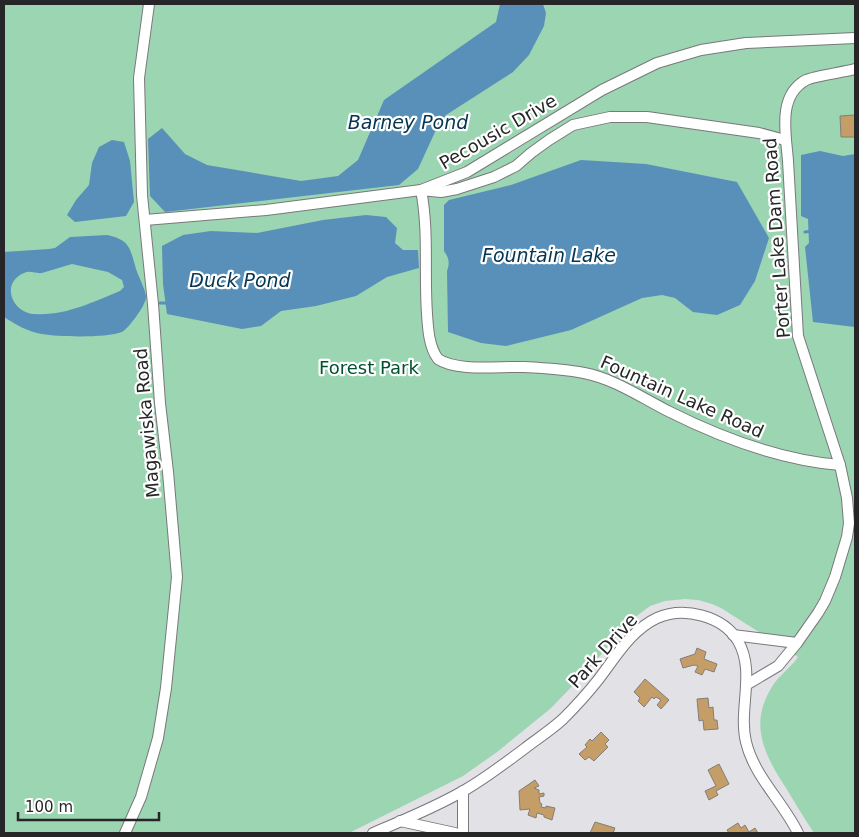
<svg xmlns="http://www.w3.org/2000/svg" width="859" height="837" font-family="'DejaVu Sans',sans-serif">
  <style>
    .green { fill: #9bd5b1 }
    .water { fill: #5890ba; fill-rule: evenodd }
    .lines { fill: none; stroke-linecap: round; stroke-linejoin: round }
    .stream { stroke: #5890ba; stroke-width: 3 }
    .building { fill: #c59d66; stroke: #817e7b }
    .minor-casing { stroke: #79787b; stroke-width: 12 }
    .minor { stroke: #fff; stroke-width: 10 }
    .labels { text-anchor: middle; stroke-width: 4.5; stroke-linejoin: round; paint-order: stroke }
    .street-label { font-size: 18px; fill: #262527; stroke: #fff }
    .park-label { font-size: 18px; fill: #00512e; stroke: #fff }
    .water-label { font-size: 19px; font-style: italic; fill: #053551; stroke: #fff }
  </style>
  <rect width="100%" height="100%" fill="#e2e1e5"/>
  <path class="green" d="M4,4h851v829h-41c-10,-15 -19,-30 -28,-45 -22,-34 -38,-64 -13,-103 7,-10 18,-18 25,-28l-77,-49 -9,-4 -14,-4 -13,-1 -20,2 -15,5 -20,15 -44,51 -36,37 -53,43 -34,24 -114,57h-345z"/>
  <g class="water">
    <path d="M500,4h43l3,9 -2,13 -15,29 -16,17 -67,43 -11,17 -17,37 -19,16 -234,27 -15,-16 -2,-57 14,-11 23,26 22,11 94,16 37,-5 20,-16 26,-60 112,-78z"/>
    <path d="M112,140l12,2 6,19 4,41 -8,14 -51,6 -8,-7 9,-15 13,-15 3,-22 7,-16z"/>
    <path d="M820,151l23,5 12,-2v173l-42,-5 -8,-75 4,-4 -1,-24 -7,-3v-61z"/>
    <path d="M581,160l65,4 91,18 32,56 -14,43 -15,24 -23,10 -24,-3 -18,-14 -13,-3 -20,3 -71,32 -65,16 -25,-3 -33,-11 -1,-61c3,-8 2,-13 -3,-20v-46l5,-5 62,-15z"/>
    <path d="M366,215l20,2 11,11 -2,15 8,7h15l1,18 -32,9 -31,19 -40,10 -35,5 -20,15 -19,3 -75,-15 -4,-30 -1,-38 21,-11 28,-4 46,2 66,-13z"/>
    <path d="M107,235c23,5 23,13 29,34 2,7 11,23 10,29 -1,8 -17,30 -24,34 -16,6 -62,5 -80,2 -14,-2 -27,-10 -38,-17v-65l45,-3 6,-1 15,-11zM72,264l36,8 14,8 2,7 -4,4c-27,11 -55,25 -85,23 -23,-1 -35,-31 -11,-41 6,-3 12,1 18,0 10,-3 20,-6 30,-9z"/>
  </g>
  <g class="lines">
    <g class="stream">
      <path d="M805,232l7,-1"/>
      <path d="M160,303h8"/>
    </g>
  </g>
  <g class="building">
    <path d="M855,115v22h-14l-1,-21z"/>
    <path d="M697,648l9,4 -2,7 13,5 -3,8 -9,-3 -3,6 -7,-3 3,-6 -4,-1 -11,3 -3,-9 15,-5z"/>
    <path d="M645,679l24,21 -8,9 -4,-4 4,-5 -5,-3 -2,2 -2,-2 -8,10 -6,-6 2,-3 -6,-6z"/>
    <path d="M708,698l1,10 4,-1 1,13h3l1,9 -14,1 -1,-10 -4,1 -2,-22z"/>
    <path d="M601,732l8,8 -4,4 3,3 -14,14 -5,-4 -4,3 -6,-6 8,-7 -2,-2 5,-6 2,2z"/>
    <path d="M719,764l10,20 -13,7 2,4 -9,5 -4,-9 11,-5 -8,-16z"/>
    <path d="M535,780l4,6 -5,2 5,2v4l5,-1v3l-5,1 1,6 2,1 -1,3 5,1v-2l9,2 -3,12 -8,-3v-2l-7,-2 -1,5 -8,-3 2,-6 -10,1 -1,-19z"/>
    <path d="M595,822l20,6 -2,5h-23z"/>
    <path d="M738,823l3,5 4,-3 4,7 6,-4 3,5h-29l-2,-3z"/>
  </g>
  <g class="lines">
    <g class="minor-casing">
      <g id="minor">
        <path d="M785,140l-26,-7 -112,-16h-37l-37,8 -24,15 -18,13 -15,13 -22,11 -37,12 -16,3 -20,-2c8,41 3,83 6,124 1,15 2,33 11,45 19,13 62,7 86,8 20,1 40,2 60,6 31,6 58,25 86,39 54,27 110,48 170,53"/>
        <path d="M145,220l121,-10 155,-20 46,-18 135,-82 55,-27 44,-13 45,-7 109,-5"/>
        <path d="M733,635l64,8"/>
        <path d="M746,685l32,-19 19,-23 21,-30 7,-12 10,-24 12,-40 2,-14 -2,-25 -7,-33 -42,-129 -10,-175c-2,-27 -11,-65 18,-81 8,-4 39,-8 49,-11"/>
        <path d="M463,791v42"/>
        <path d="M400,821l55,12"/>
        <path d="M125,833l16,-36 17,-59 8,-50 11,-111 -9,-105 -8,-69 -7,-99 -11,-109 -3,-117 10,-74"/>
        <path d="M373,833c31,-13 63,-26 92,-43 21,-12 40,-27 59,-41 13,-10 27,-19 39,-30 12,-12 24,-25 35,-39 17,-22 33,-50 59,-62 27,-12 66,-2 81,23 18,31 0,68 8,101 8,34 37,60 52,91"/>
      </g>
    </g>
    <use href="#minor" class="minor"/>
  </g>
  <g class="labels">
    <g class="street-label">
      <text transform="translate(498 132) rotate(-30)" y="6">Pecousic Drive</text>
      <text transform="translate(777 238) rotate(-94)" y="6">Porter Lake Dam Road</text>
      <text transform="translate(682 397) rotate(24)" y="6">Fountain Lake Road</text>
      <text transform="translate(147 423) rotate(-95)" y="6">Magawiska Road</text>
      <text transform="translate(603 651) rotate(-48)" y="6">Park Drive</text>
    </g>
    <g class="park-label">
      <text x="369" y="374">Forest Park</text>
    </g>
    <g class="water-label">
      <text x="408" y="129">Barney Pond</text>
      <text x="549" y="262">Fountain Lake</text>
      <text x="240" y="287">Duck Pond</text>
    </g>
  </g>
  <rect width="859" height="837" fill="none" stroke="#262527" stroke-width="10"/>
  <path d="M18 812v8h141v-8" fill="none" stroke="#262527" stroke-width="2.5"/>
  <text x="25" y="812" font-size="15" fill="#262527" stroke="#ffffff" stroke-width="4" paint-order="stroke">100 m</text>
</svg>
